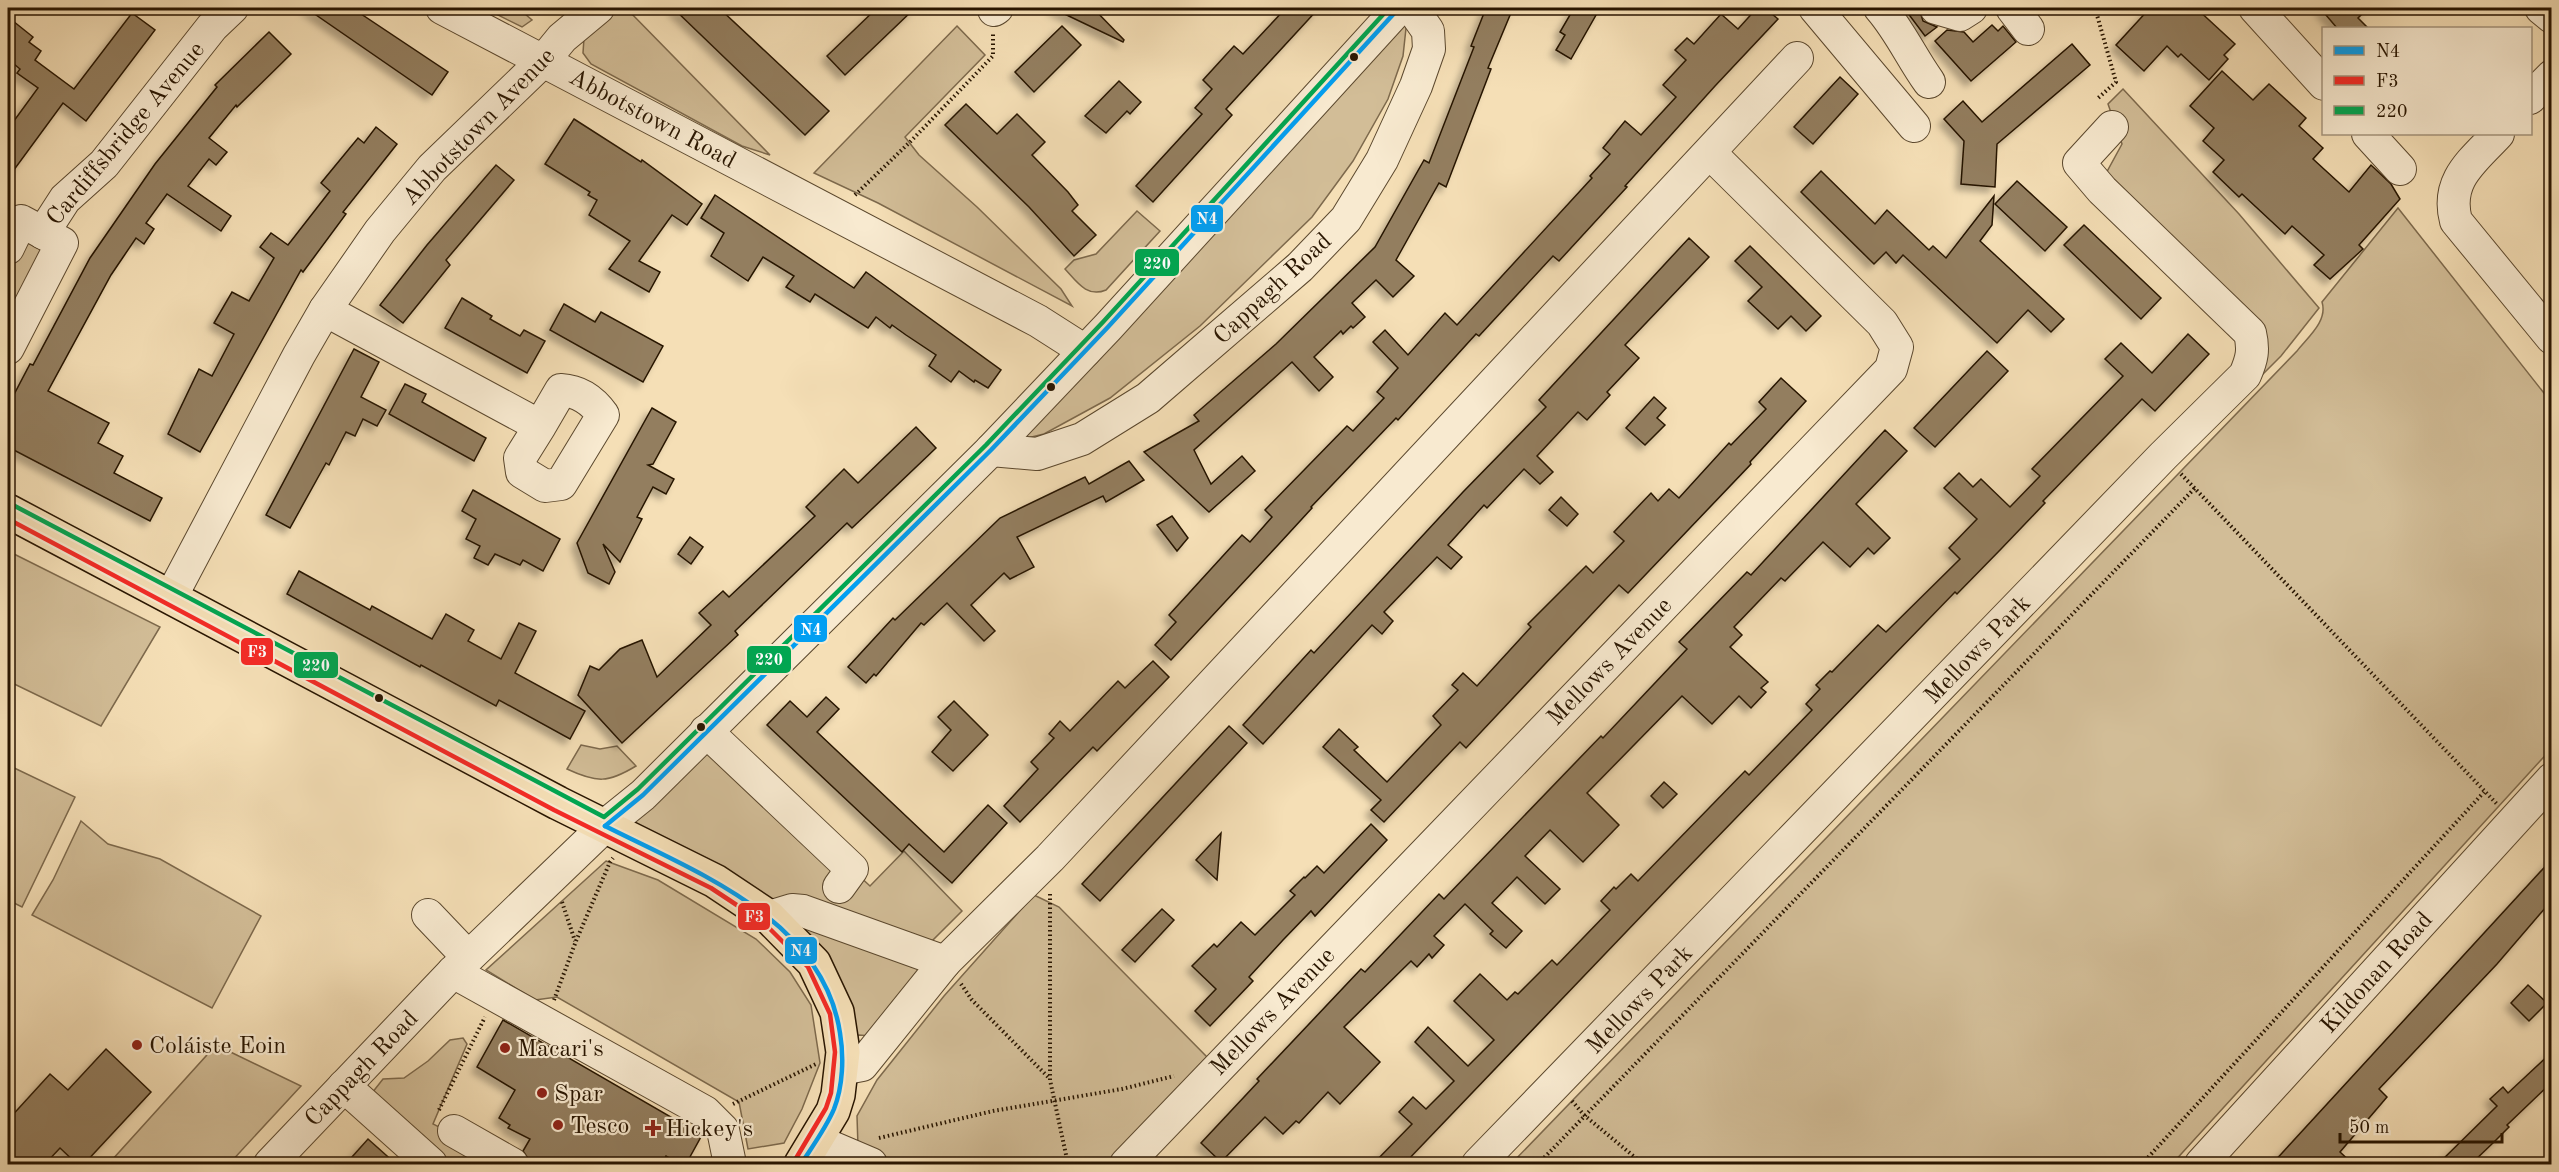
<svg xmlns="http://www.w3.org/2000/svg" width="2559" height="1172" font-family="'Old Standard TT',serif">
  <style>
    .green { fill: #d2bd97; stroke: #7d694c; stroke-width: 1.5 }
    .building { fill: #937e5f; stroke: #281500; stroke-width: 1.5; filter: url(#shadow) }
    .lines { fill: none; stroke-linecap: round; stroke-linejoin: round }
    .minor-casing { stroke: #5b482e; stroke-width: 34 }
    .major-casing { stroke: #281500; stroke-width: 36 }
    .path { stroke: #281500; stroke-width: 4; stroke-dasharray: 1.5 3; stroke-linecap: butt }
    .minor { stroke: #f8ead0; stroke-width: 32 }
    .major { stroke: #f5dfb6; stroke-width: 33 }
    .bus-1-casing { stroke: #f8ead0; stroke-width: 9 }
    .bus-2-casing { stroke: #f8ead0; stroke-width: 9 }
    .bus-3-casing { stroke: #f8ead0; stroke-width: 9 }
    .bus-1 { stroke: #029ff2; stroke-width: 4.5 }
    .bus-2 { stroke: #f52a26; stroke-width: 4.5 }
    .bus-3 { stroke: #00a651; stroke-width: 4.5 }
    .bus-dot { fill: #281500; stroke: #f8ead0; stroke-width: 2 }
    .poi-dot { fill: #8f2418; stroke: #f8ead0; stroke-width: 2 }
    .labels { text-anchor: middle; stroke-width: 4.5; stroke-linejoin: round; paint-order: stroke }
    .street-label { font-size: 24px; fill: #281500; stroke: #f8ead0 }
    .poi-label { font-size: 24px; fill: #281500; stroke: #f8ead0; text-anchor: start }
    .line-badge { stroke: #f8ead0; stroke-width: 2 }
    .badge-label { font-size: 16px; text-anchor: middle; font-weight: bold; fill: #fff }
  </style>
  <defs>
    <filter id="shadow"><feDropShadow dx="-5.5" dy="5.5" stdDeviation="3" flood-color="#0004"/></filter>
  </defs>
  <rect width="100%" height="100%" fill="#f5dfb6"/>
  <filter id="stains"><feTurbulence type="fractalNoise" baseFrequency=".00333" numOctaves="4"/><feColorMatrix values="0 0 0 0 .2 0 0 0 0 .09 0 0 0 0 .02 0 0 0 .5 -.17"/></filter>
  <radialGradient id="worn" r=".72"><stop offset=".6" stop-color="#630" stop-opacity="0"/><stop offset="1" stop-color="#630" stop-opacity=".3"/></radialGradient>
  <g class="green">
    <path d="M484,8h34l14,12 -10,7z"/>
    <path d="M607,8h19l144,147 -28,-9 -151,-82 -8,-11 1,-15z"/>
    <path d="M1407,19l-4,37 -15,43 -35,62 -41,56 -112,109 -90,72 -66,36 -33,8z"/>
    <path d="M957,26l28,29 -80,82 14,18 58,52 84,82 11,17 -194,-103 -64,-30z"/>
    <path d="M2123,89l116,125 80,94 -38,48 -24,24 -4,-21 -150,-180 19,-35 -14,-40z"/>
    <path d="M2398,208l153,194v347l-379,415h-661l786,-813c11,-14 31,-30 25,-49z"/>
    <path d="M1137,211l23,20 -54,59c-19,8 -29,-8 -41,-21l9,-9 22,-6z"/>
    <path d="M22,222l39,21 -53,104v-98z"/>
    <path d="M8,551l152,76 -59,99 -93,-45z"/>
    <path d="M706,733l164,153 34,-35 58,60 -32,32 -10,30 -49,63 -12,-1 -17,10 -28,-82 -207,-139z"/>
    <path d="M581,745l19,4 17,-3 19,20c-28,17 -39,17 -69,3z"/>
    <path d="M8,765l67,32 -53,110 -14,-7z"/>
    <path d="M81,821l27,23 52,15 101,57 -49,92 -180,-93 21,-35z"/>
    <path d="M606,861l52,19 98,59 34,33 21,33 9,58 -18,46 -18,34 -36,6 -9,-47 -182,-105 -22,3 -49,-30z"/>
    <path d="M1034,895l25,12 148,150 -101,107h-211l-37,-17 -1,-31 20,-36 67,-84z"/>
    <path d="M463,1038l4,6 -34,80 78,40h-81l-58,-71 11,-14 21,-1 24,-17 22,-21z"/>
    <path d="M216,1045l85,41 -72,78h-112l-5,-4z"/>
  </g>
  <g class="building">
    <path d="M306,8h46l96,64 -16,23z"/>
    <path d="M673,8h46l110,103 -24,24z"/>
    <path d="M877,8h38l-70,67 -18,-19z"/>
    <path d="M1052,8h41l31,32 -1,2z"/>
    <path d="M1286,8h33l-93,101 6,6 -79,87 -17,-16 66,-72 -7,-6 17,-19 -9,-9 31,-34 9,8z"/>
    <path d="M1486,8h27l-25,60 3,1 -45,118 -7,-4 -43,77 18,16 -21,21 -17,-17 -24,23 13,14 -12,11 -2,-2 -8,8 -2,-3 -27,26 19,20 -14,14 -27,-29 -98,88 17,34 31,-28 13,15 -46,41 -65,-60 55,-31 -5,-6 82,-71 99,-97 49,-87 5,3 45,-116 -3,-1z"/>
    <path d="M1574,8h26l-29,51 -15,-9 9,-15 -5,-3z"/>
    <path d="M1757,8h8l13,11 -63,67 -90,100 2,1 -68,74 -6,-5 -74,80 -3,-2 -78,86 -2,-2 -85,89 1,1 -34,37 -107,115 -16,-15 21,-23 -7,-7 73,-80 8,7 22,-25 -7,-7 82,-84 6,5 31,-33 -7,-6 21,-24 -25,-26 12,-12 23,25 37,-42 12,12 135,-147 -2,-2 20,-22 -7,-6 22,-27 16,14 35,-38 -13,-12 23,-25 -11,-10 12,-12 7,6 27,-30 17,15z"/>
    <path d="M1904,8h15l4,13 14,6 -12,9z"/>
    <path d="M2150,8h46l39,36 -11,11 4,4 -19,21 -28,-26 -3,3 -11,-11 -23,25 -28,-26z"/>
    <path d="M2320,8h48l-10,10 10,10h-31z"/>
    <path d="M132,13l23,17 -69,91 -23,-18 -55,75v-49l30,-41 -21,-15 3,-4 -12,-10v-42l25,20 -4,5 12,9 -6,9 39,29z"/>
    <path d="M1992,25l6,6 5,-5 13,16 -45,39 -36,-40 12,-11 17,2 9,10z"/>
    <path d="M1062,26l19,19 -47,47 -19,-20z"/>
    <path d="M269,32l22,22 -54,53 -1,-2 -27,33 18,14 -11,13 -7,-6 -21,27 43,30 -10,15 -54,-37 -21,29 8,6 -10,15 -8,-6 -25,37 -63,116 61,32 -11,20 25,13 -9,17 48,25 -12,23 -142,-74v-41l22,-42 3,1 57,-107 65,-94 62,-77 -2,-2z"/>
    <path d="M2072,44l18,21 -93,79 -2,43 -34,-3 3,-43 -20,-22 19,-18 19,21z"/>
    <path d="M2222,71l31,29 16,-16 37,34 -7,8 24,22 -10,11 36,33 22,-27 20,19 9,15 -41,46 4,4 -33,30 -16,-14 10,-10 -32,-29 -7,8 -43,-40 -3,3 -26,-25 11,-12 -21,-19 11,-13 -24,-22z"/>
    <path d="M1840,77l18,17 -45,50 -19,-17z"/>
    <path d="M1119,81l22,21 -11,12 -3,-3 -21,22 -21,-17z"/>
    <path d="M966,104l31,30 20,-20 28,28 -13,13 36,37 10,13 -6,6 24,24 -22,21 -45,-49 -84,-82z"/>
    <path d="M574,119l67,43 1,-2 60,44 -15,21 -15,-10 -33,46 21,11 -11,20 -40,-23 21,-28 -41,-26 8,-15 -9,-5 2,-3 -45,-28z"/>
    <path d="M376,127l21,17 -54,68 3,2 -43,58 -2,-2 -101,182 -32,-18 31,-65 13,7 22,-42 -20,-11 18,-31 17,9 25,-43 -14,-11 11,-14 17,12 42,-54 -9,-8 37,-45 6,5z"/>
    <path d="M496,165l18,15 -68,80 4,5 -47,58 -23,-18 47,-60z"/>
    <path d="M1821,171l54,53 12,-14 42,40 4,-4 13,12 48,-62 -2,29 -12,16 84,78 -13,13 -23,-22 -31,33 -94,-88 -7,8 -10,-11 -12,12 -73,-72z"/>
    <path d="M2017,181l50,46 -22,24 -50,-47z"/>
    <path d="M715,195l139,93 12,-16 135,98 -13,18 -13,-8 -1,2 -15,-11 -8,11 -22,-16 7,-11 -30,-20 -14,-10 -2,3 -14,-11 -8,11 -53,-34 -5,8 -24,-15 8,-11 -31,-19 -15,24 -37,-25 13,-23 -23,-15z"/>
    <path d="M2084,225l77,73 -20,21 -77,-74z"/>
    <path d="M1689,238l20,19 -84,88 14,13 -32,34 3,3 -23,25 -9,-8 -41,44 16,16 -13,12 -16,-15 -37,39 -3,-3 -36,40 14,12 -11,12 -14,-12 -53,55 9,9 -11,13 -10,-9 -109,119 -20,-19 68,-75 3,3 149,-161 83,-85 -7,-7z"/>
    <path d="M1750,246l71,70 -15,15 -15,-15 -13,13 -30,-28 14,-14 -27,-26z"/>
    <path d="M462,298l30,18 -2,3 30,17 4,-6 21,11 -18,32 -82,-45z"/>
    <path d="M564,304l31,18 6,-10 62,34 -20,36 -93,-52z"/>
    <path d="M2188,334l21,20 -54,57 -13,-12 -99,102 2,2 -44,46 -44,45 -2,-2 -284,293 -267,279h-31l39,-40 -13,-12 14,-15 13,12 28,-28 -39,-39 13,-15 40,39 26,-26 -40,-39 26,-27 27,26 8,-8 3,2 34,-34 5,5 53,-55 -9,-9 13,-14 2,2 15,-15 7,7 107,-110 4,4 63,-65 -6,-6 14,-15 -4,-4 14,-14 2,1 46,-47 8,7 74,-73 -11,-11 28,-29 -33,-31 15,-15 14,14 8,-8 29,28 30,-31 -8,-7 91,-93 -18,-17 16,-16 31,30z"/>
    <path d="M354,349l25,13 -18,35 25,13 -9,16 -14,-7 -8,17 -9,-4 -17,33 -3,-2 -36,65 -24,-13z"/>
    <path d="M1987,351l21,20 -73,76 -21,-19z"/>
    <path d="M1781,378l25,23 -56,61 1,2 -123,129 -9,-8 -153,163 -6,-6 -76,80 -13,-12 10,-10 -58,-53 16,-18 19,18 -4,3 33,32 54,-57 -8,-9 25,-26 -6,-5 11,-12 14,13 54,-59 -3,-3 58,-58 7,7 31,-32 -10,-9 37,-39 7,8 11,-12 10,9 50,-55 2,2 35,-36 -7,-7z"/>
    <path d="M405,384l21,10 -4,8 64,36 -12,23 -85,-47z"/>
    <path d="M1654,397l12,11 -9,10 8,7 -20,20 -19,-17z"/>
    <path d="M652,408l24,14 -23,42 -5,1 26,14 -8,15 -13,-7 -16,30 5,2 -22,43 -17,-18 12,28 -6,12 -21,-11 -11,-30z"/>
    <path d="M916,427l20,21 -84,80 -5,-5 -112,108 3,4 -116,108 -44,-48 12,-29 9,4 21,-21 22,-9 15,37 54,-52 -12,-12 24,-22 6,6 86,-81 -9,-9 38,-38 14,14z"/>
    <path d="M1885,430l22,21 -51,53 34,34 -16,16 -6,-6 -18,19 -27,-25 -38,39 -4,-3 -47,49 8,8 -12,12 38,35 -7,6 5,4 -15,16 -12,-12 -27,28 -30,-28 -95,97 32,32 -36,37 -33,-32 -25,26 35,33 -15,15 -28,-27 -25,26 30,28 -16,17 -16,-14 3,-3 -28,-27 -31,32 10,9 -12,13 -3,-4 -12,13 -6,-6 -67,66 36,35 -40,42 -12,-12 -29,31 -3,-2 -13,13 -18,-17 -44,45 -20,-19 58,-62 -2,-2 104,-110 4,3 74,-78 5,5 157,-163 2,2 84,-89 -8,-7 68,-70 4,3z"/>
    <path d="M1129,461l15,19 -38,22 -3,-6 -86,41 17,30 -24,12 -6,-6 -33,32 24,26 -11,10 -37,-38 -23,22 -3,-2 -45,53 -2,-2 -8,9 -18,-16 45,-49 2,2 105,-102 85,-41 4,7z"/>
    <path d="M473,490l87,49 -17,32 -20,-11 -3,5 -25,-11 -7,11 -14,-7 6,-12 -14,-7 10,-20 -14,-8z"/>
    <path d="M1561,497l17,17 -11,12 -18,-16z"/>
    <path d="M1172,516l16,22 -11,13 -20,-26z"/>
    <path d="M690,537l13,10 -12,17 -13,-10z"/>
    <path d="M299,571l71,39 2,-4 60,33 14,-25 28,16 -6,11 33,18 18,-36 17,8 -21,42 70,38 -15,28 -71,-39 -3,6 -75,-41 -1,2 -133,-73z"/>
    <path d="M1153,661l16,16 -72,74 -4,-4 -73,75 -16,-16 34,-37 -7,-7 23,-24 -5,-4 11,-13 10,10 48,-50 7,7z"/>
    <path d="M826,697l13,12 -22,23 127,120 44,-47 19,18 -55,60 -43,-39 -7,8 -135,-127 23,-24 17,16z"/>
    <path d="M954,701l34,34 -35,36 -21,-19 19,-22 -13,-13z"/>
    <path d="M1229,726l18,17 -147,158 -18,-17z"/>
    <path d="M1664,782l13,12 -14,14 -12,-12z"/>
    <path d="M1371,824l16,16 -72,76 -4,-5 -28,29 -34,37 4,4 -43,45 -15,-15 21,-22 -24,-23 22,-22 3,3 24,-25 14,13 40,-40 -5,-4 14,-14 1,1 12,-12 7,7z"/>
    <path d="M1221,833l-4,47 -21,-20z"/>
    <path d="M2552,859v41l-55,64 -118,125 8,8 -47,55 13,12h-81z"/>
    <path d="M1162,909l12,11 -39,42 -13,-12z"/>
    <path d="M2528,985l19,18 -18,18 -18,-18z"/>
    <path d="M503,1020l199,115 -16,29h-6l-14,-8 -4,8h-124l-9,-4 -6,-9 7,-12 -22,-11 2,-3 -11,-7 16,-28 -38,-23z"/>
    <path d="M106,1049l45,43 -67,72h-7l-17,-16 -15,16h-37v-44l42,-46 18,16z"/>
    <path d="M2552,1052v30l-45,43 2,2 -15,15 -23,22h-33l59,-58 -7,-7 13,-12 5,6z"/>
    <path d="M368,1139l28,25h-36l-8,-7z"/>
  </g>
  <g class="lines">
    <g class="minor-casing">
      <g id="minor">
        <path d="M442,8l596,313 47,30"/>
        <path d="M1815,8l99,118"/>
        <path d="M1880,8c20,23 31,49 49,74"/>
        <path d="M1936,8l24,7 11,-7"/>
        <path d="M2012,8l16,21"/>
        <path d="M2255,8l69,76"/>
        <path d="M2541,8l11,9"/>
        <path d="M994,10l3,-2"/>
        <path d="M2530,98l22,-22"/>
        <path d="M2368,134l32,35"/>
        <path d="M2498,134c-25,27 -53,46 -42,87l96,117"/>
        <path d="M43,233l22,-34 39,-35 108,-137 20,-19"/>
        <path d="M8,248l13,-27 41,22 -54,105"/>
        <path d="M325,310l215,116 -20,32 2,14 23,14 16,-2 42,-69c-10,-14 -24,-24 -42,-25l-21,36"/>
        <path d="M991,450l46,4 45,-15 66,-41 152,-131 46,-48 36,-59 34,-74 13,-37 -1,-18 -16,-23"/>
        <path d="M171,597l128,-242 26,-45 55,-79 52,-63 112,-108 18,-22 36,-30"/>
        <path d="M706,731l146,138 -13,18"/>
        <path d="M428,915l40,42"/>
        <path d="M769,917l23,-7 11,1 142,51"/>
        <path d="M453,972l252,140 18,18 7,34"/>
        <path d="M841,1069l21,-4 83,-103 105,-104 747,-800"/>
        <path d="M344,1086l87,78"/>
        <path d="M454,1131l58,33"/>
        <path d="M817,1141l54,23"/>
        <path d="M270,1164l183,-192 154,-148 36,-29 348,-345 117,-123 291,-319"/>
        <path d="M1126,1164l765,-795 6,-22 -15,-24 -172,-170"/>
        <path d="M1478,1164l685,-708 82,-81c7,-16 9,-25 5,-42l-148,-143 -23,-27 33,-36"/>
        <path d="M2201,1164l351,-385"/>
      </g>
    </g>
    <g class="major-casing">
      <path id="major" d="M8,511l550,292 157,78 54,36 45,46 23,49 6,40 -5,43 -5,16 -32,53"/>
    </g>
    <g class="path">
      <path d="M2095,8l21,74 -19,17"/>
      <path d="M855,195l57,-55 81,-84v-22"/>
      <path d="M2181,474l316,330"/>
      <path d="M1050,894v186l18,84"/>
      <path d="M562,902l13,39"/>
      <path d="M961,984l11,16 78,79"/>
      <path d="M554,1000l22,-59 34,-79 3,-4"/>
      <path d="M1572,1101l12,14 59,49"/>
      <path d="M733,1104l83,-40"/>
      <path d="M439,1110l46,-93"/>
      <path d="M879,1138l114,-27 129,-22 52,-13"/>
      <path d="M1538,1164l657,-676"/>
      <path d="M2142,1164l342,-372"/>
    </g>
    <use href="#minor" class="minor"/>
    <use href="#major" class="major"/>
    <g class="bus-1-casing">
      <g id="bus-1">
        <path d="M605,826l38,-31 348,-345 117,-123 291,-319"/>
        <path d="M605,826c91,46 218,93 235,207 4,24 3,53 -6,76 -8,19 -22,38 -33,55"/>
      </g>
    </g>
    <g class="bus-2-casing">
      <path id="bus-2" d="M8,519l546,291 157,78 53,35 44,44 22,47 5,38 -4,41 -5,15 -31,52"/>
    </g>
    <g class="bus-3-casing">
      <path id="bus-3" d="M11,504l593,313 34,-28 348,-344 117,-123 286,-314"/>
    </g>
    <use href="#bus-1" class="bus-1"/>
    <use href="#bus-2" class="bus-2"/>
    <use href="#bus-3" class="bus-3"/>
  </g>
  <g class="bus-dot">
    <circle cx="1354" cy="57" r="5"/>
    <circle cx="1051" cy="387" r="5"/>
    <circle cx="379" cy="698" r="5"/>
    <circle cx="701" cy="727" r="5"/>
  </g>
  <g class="poi-dot">
    <circle cx="137" cy="1045" r="6"/>
    <circle cx="505" cy="1048" r="6"/>
    <circle cx="542" cy="1093" r="6"/>
    <circle cx="558" cy="1125" r="6"/>
    <path d="M650 1119h6v6h6v6h-6v6h-6v-6h-6v-6h6z"/>
  </g>
  <g class="labels">
    <g class="street-label">
      <text transform="translate(653 118) rotate(28)" y="8">Abbotstown Road</text>
      <text transform="translate(478 126) rotate(-46)" y="8">Abbotstown Avenue</text>
      <text transform="translate(125 133) rotate(-50)" y="8">Cardiffsbridge Avenue</text>
      <text transform="translate(1272 288) rotate(-43)" y="8">Cappagh Road</text>
      <text transform="translate(1977 649) rotate(-46)" y="8">Mellows Park</text>
      <text transform="translate(1609 661) rotate(-46)" y="8">Mellows Avenue</text>
      <text transform="translate(2376 972) rotate(-48)" y="8">Kildonan Road</text>
      <text transform="translate(1639 999) rotate(-46)" y="8">Mellows Park</text>
      <text transform="translate(1272 1011) rotate(-46)" y="8">Mellows Avenue</text>
      <text transform="translate(361 1068) rotate(-46)" y="8">Cappagh Road</text>
    </g>
    <g class="poi-label">
      <text x="149" y="1053">Coláiste Eoin</text>
      <text x="517" y="1056">Macari's</text>
      <text x="554" y="1101">Spar</text>
      <text x="570" y="1133">Tesco</text>
      <text x="665" y="1136">Hickey's</text>
    </g>
  </g>
  <g class="line-badge">
    <rect x="1190" y="204" width="34" height="29" rx="6" fill="#029ff2"/>
    <rect x="1134" y="248" width="46" height="29" rx="6" fill="#00a651"/>
    <rect x="793" y="614" width="35" height="29" rx="6" fill="#029ff2"/>
    <rect x="240" y="637" width="34" height="29" rx="6" fill="#f52a26"/>
    <rect x="746" y="645" width="46" height="29" rx="6" fill="#00a651"/>
    <rect x="293" y="651" width="46" height="28" rx="6" fill="#00a651"/>
    <rect x="737" y="902" width="34" height="29" rx="6" fill="#f52a26"/>
    <rect x="784" y="936" width="34" height="29" rx="6" fill="#029ff2"/>
  </g>
  <g class="badge-label">
    <text x="1207" y="224">N4</text>
    <text x="1157" y="269">220</text>
    <text x="811" y="635">N4</text>
    <text x="257" y="657">F3</text>
    <text x="769" y="665">220</text>
    <text x="316" y="671">220</text>
    <text x="754" y="922">F3</text>
    <text x="801" y="956">N4</text>
  </g>
  <rect width="2559" height="1172" fill="none" stroke="#f5dfb6" stroke-width="30"/>
  <rect x="9" y="9" width="2541" height="1154" fill="none" stroke="#281500" stroke-width="3"/>
  <rect x="15" y="15" width="2529" height="1142" fill="none" stroke="#281500" stroke-width="1.5"/>
  <rect x="2322" y="27" width="210" height="108" fill="#f8ead0" stroke="#a5957d" stroke-width="1.5"/>
  <rect x="2334" y="46" width="30" height="9" fill="#029ff2" stroke="#a5957d" stroke-width="1.5"/>
  <text x="2376" y="57" font-size="18" fill="#281500">N4</text>
  <rect x="2334" y="76" width="30" height="9" fill="#f52a26" stroke="#a5957d" stroke-width="1.5"/>
  <text x="2376" y="87" font-size="18" fill="#281500">F3</text>
  <rect x="2334" y="106" width="30" height="9" fill="#00a651" stroke="#a5957d" stroke-width="1.5"/>
  <text x="2376" y="117" font-size="18" fill="#281500">220</text>
  <path d="M2340 1133v9h162v-9" fill="none" stroke="#281500" stroke-width="3"/>
  <text x="2349" y="1133" font-size="18" fill="#281500" stroke="#f8ead0" stroke-width="4.5" paint-order="stroke">50 m</text>
  <rect width="100%" height="100%" filter="url(#stains)"/>
  <rect width="100%" height="100%" fill="url(#worn)"/>
</svg>
